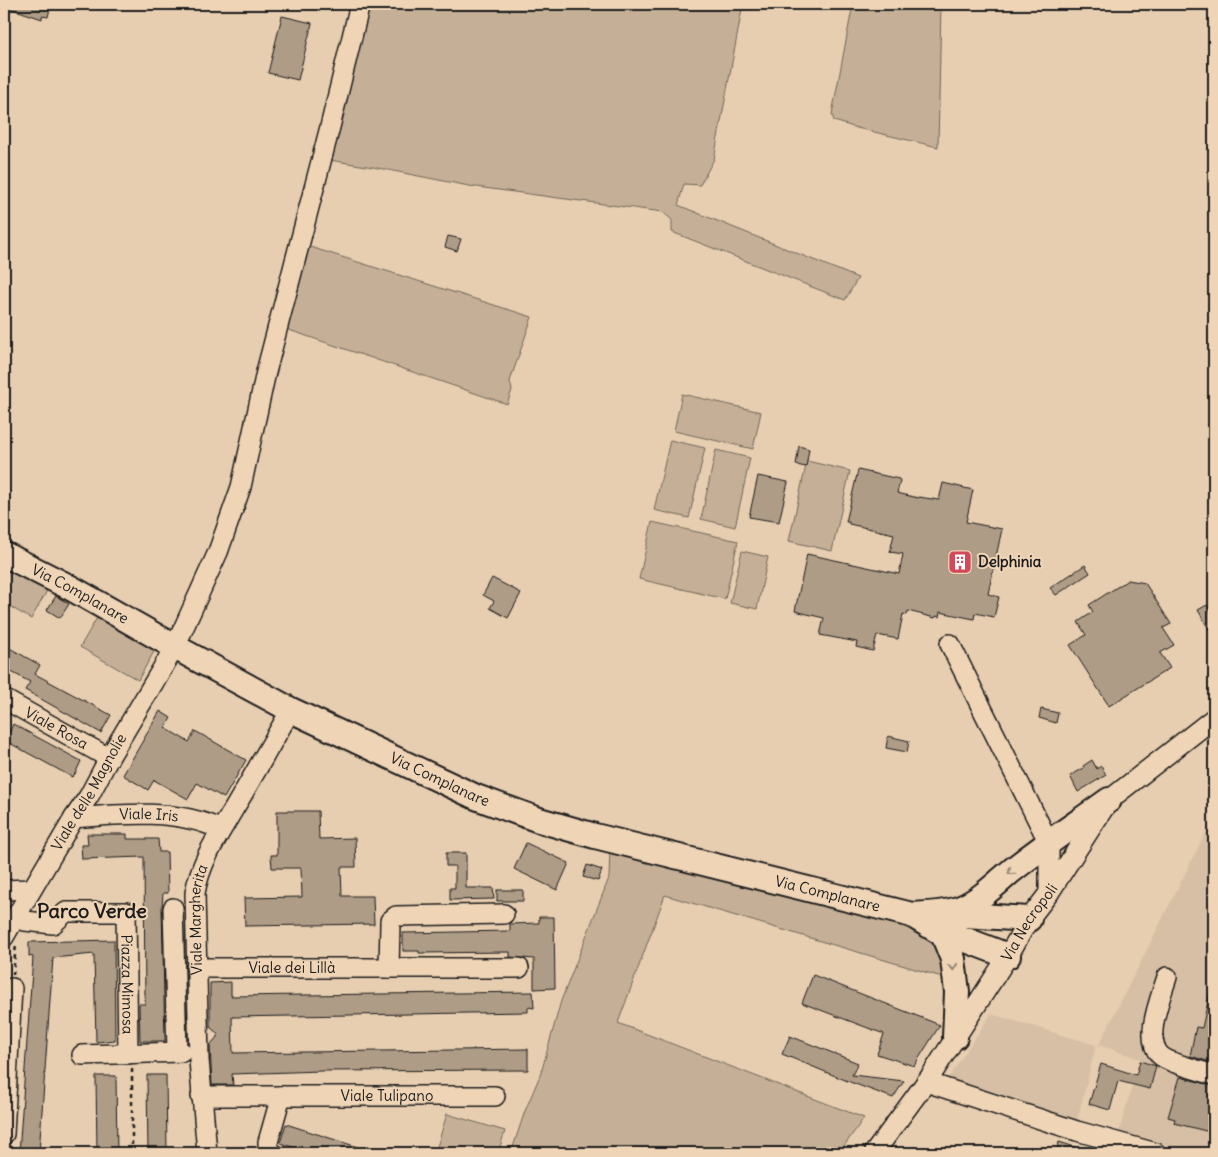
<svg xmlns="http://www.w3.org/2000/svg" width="1218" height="1157" font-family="Delius,sans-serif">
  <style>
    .built { fill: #d6bfa4 }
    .green { fill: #c5b097; stroke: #70665a }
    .building { fill: #ae9c87; stroke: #1c1c1c }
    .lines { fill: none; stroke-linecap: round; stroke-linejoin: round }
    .minor-casing { stroke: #1c1c1c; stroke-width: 22 }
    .major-casing { stroke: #1c1c1c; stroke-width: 28 }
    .path { stroke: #1c1c1c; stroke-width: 2.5; stroke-dasharray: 4 4; stroke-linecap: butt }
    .minor { stroke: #efd5b6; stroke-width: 19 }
    .major { stroke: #efd5b6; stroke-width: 24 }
    .oneway { stroke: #908271 }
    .labels { text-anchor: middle; stroke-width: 4; stroke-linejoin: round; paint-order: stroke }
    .poi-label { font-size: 15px; font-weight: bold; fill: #1c1c1c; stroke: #efd5b6; text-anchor: start }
    .street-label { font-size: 15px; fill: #1c1c1c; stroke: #efd5b6 }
    .district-label { font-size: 20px; font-weight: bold; fill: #1c1c1c; stroke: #efd5b6 }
  </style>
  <rect width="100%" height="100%" fill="#e7ceb0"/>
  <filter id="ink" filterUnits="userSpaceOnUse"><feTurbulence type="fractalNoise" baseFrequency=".02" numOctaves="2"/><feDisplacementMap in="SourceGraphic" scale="10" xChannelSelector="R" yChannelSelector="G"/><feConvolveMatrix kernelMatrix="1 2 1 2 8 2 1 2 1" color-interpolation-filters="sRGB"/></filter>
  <g filter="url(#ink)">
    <g class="built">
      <path d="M1214,816v337h-22l-73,-21 21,-73 -41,-14z"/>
      <path d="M991,1014l105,31 -19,76 -130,-41z"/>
    </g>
    <g class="green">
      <path d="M426,4h317l-29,155 -14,26 -16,-1 -6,21 180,73 -13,22 -173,-68v-12l-9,-8 -194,-26 -96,-19 -44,-7 38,-154z"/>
      <path d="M853,4h88l-3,143 -81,-19 -23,-7 -2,-7z"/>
      <path d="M307,246l225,71 -22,64 2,9 -5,14 -221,-75z"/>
      <path d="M682,394l79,18 -8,37 -79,-18z"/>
      <path d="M670,440l35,8 -16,70 -35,-8z"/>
      <path d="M716,450l34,8 -15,69 -34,-8z"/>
      <path d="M807,461l43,10 -18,80 -43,-10z"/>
      <path d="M652,522l86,19 -13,58 -86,-20z"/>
      <path d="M742,551l26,6 -11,52 -27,-6z"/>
      <path d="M4,564l44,25 -17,30 -27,-16z"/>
      <path d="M98,616l58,32 -18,32 -58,-33z"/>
      <path d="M610,849l258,63 63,21 14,26 -3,18 -277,-82 -47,128 246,95 -25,35h-328l14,-42 16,-38 20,-72 48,-123z"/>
      <path d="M447,1114l58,17 -7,22h-52l-10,-3z"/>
    </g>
    <g class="building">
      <path d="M4,4h47l-3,13 -6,-1v3l-38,-13z"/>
      <path d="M282,16l30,7 -14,57 -30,-7z"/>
      <path d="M448,236l13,3 -4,12 -12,-4z"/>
      <path d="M799,446l10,3 -3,18 -10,-2z"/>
      <path d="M858,470l41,9 1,2 -3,12 21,5v-1l21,3 4,-17 30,7 -7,32 36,7 -14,65 11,3 -5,20 -19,-4 -1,6 -34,-7 -1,5 -3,-1 -1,2 -27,-7 -1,4 -4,-1 -5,25 -21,-4 -4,16 -17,-4 1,-5 -37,-7 4,-17 -29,-7 12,-57 92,20 4,-20 -13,-2 4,-18 -45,-10v-2h-3z"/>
      <path d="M758,476l30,6 -9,40 -30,-5z"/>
      <path d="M1085,565l5,8 -34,22 -6,-7z"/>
      <path d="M492,578l29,15 -13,25 -18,-10 4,-7 -11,-6z"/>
      <path d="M1128,580l17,3 26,41 -8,4 11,17 -14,8 10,15 -61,38 -39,-61 16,-10 -8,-13 15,-10 -4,-7z"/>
      <path d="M56,596l13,8 -9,14 -13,-8z"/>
      <path d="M1207,605l7,13v20l-16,-28z"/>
      <path d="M4,645l36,20 -5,9 76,41 -10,18 -76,-43 5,-8 -26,-14z"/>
      <path d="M1041,709l17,4 -2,10 -17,-5z"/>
      <path d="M160,711l11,7 -6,10 24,14 6,-11 51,29 -22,38 -27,-15 -9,16 -34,-19 -6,10 -25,-15z"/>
      <path d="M13,724l68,37 -6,13 -3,3 -68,-37v-13l6,4z"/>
      <path d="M888,736l21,5 -2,11 -21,-4z"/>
      <path d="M1092,760l5,9 4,-3 5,9 -28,17 -8,-16 14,-8 -1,-2z"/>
      <path d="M277,811h41l1,28 36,-1 1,29h-15l1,29h31l1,28 -129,2 -1,-28 58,-1 -1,-29h-29l-1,-13h6z"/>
      <path d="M87,834h40v5h31l1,13h8l1,41h-5l-1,15 3,133h-25l-1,-37h6l-1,-147 -62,2 -1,-14h7z"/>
      <path d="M526,843l43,20 -12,27 -43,-21z"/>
      <path d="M446,853h20v35h27l1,11 -44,1v-12h5v-22h-9z"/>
      <path d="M587,865l15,5 -4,11 -15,-4z"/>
      <rect x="497" y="890" width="26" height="11"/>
      <path d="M539,917h15l1,71 -21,1v-30l-24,-2v-5l-91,1v-2h-16v-18l107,-2v-7l29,-1z"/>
      <path d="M114,940l1,100 -19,2 -2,-88 -41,4 -14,195h-20l14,-196 -4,-1v-14z"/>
      <path d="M813,975l127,50 -26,41 -37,-12 7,-20 -82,-31z"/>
      <path d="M231,982v14l302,-4 1,16 -6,-1v5l-296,5 1,36 295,-4v21l-207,1 -89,3 1,11h-21l-2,-40 9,-10 -9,-8v-44z"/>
      <path d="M1210,992h4v71l-24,-7 6,-29 6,1z"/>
      <path d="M790,1036l68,27 -6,12 52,6 -11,17 -43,-16 -68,-28z"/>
      <path d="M1140,1061l16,5 -6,23 -32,-8 -8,29 -21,-6 12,-40 35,11z"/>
      <path d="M147,1075h19l1,78h-19z"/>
      <path d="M96,1076h20l1,77h-20z"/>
      <path d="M1180,1077l34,9v47l-40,-10 1,-4 -7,-2z"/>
      <path d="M286,1124l84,27v2h-59l-31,-10z"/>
      <path d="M1059,1142l29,9v2h-32z"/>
    </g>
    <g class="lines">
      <g class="minor-casing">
        <g id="minor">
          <path d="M950,644l99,199v50"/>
          <path id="s1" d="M4,699l105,59"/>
          <path id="s2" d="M74,818c46,-4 104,-10 147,12"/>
          <path d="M4,890l27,-1"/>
          <path d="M173,908l4,144"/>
          <path id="s3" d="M16,915l9,6 28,3 13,-12h60l2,142"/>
          <path id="s4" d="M4,937l70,-119 15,-22 20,-38 66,-111 43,-95 23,-65 25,-115 64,-245 30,-123"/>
          <path id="s5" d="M196,968h323"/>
          <path d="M389,968l1,-44v-3l6,-5 108,-2"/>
          <path d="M1167,977c-6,20 -24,61 -7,78 6,7 44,17 54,20"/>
          <path d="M82,1055l100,-3"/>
          <path d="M926,1082l151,49 79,22"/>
          <path id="s6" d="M201,1096h294"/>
          <path d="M4,1134l8,-146"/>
          <path id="s7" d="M207,1153l-8,-93 -4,-167c5,-31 24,-59 40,-86 19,-32 37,-65 56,-97"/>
          <path d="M273,1153l-5,-4v-7l13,-46"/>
          <path id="s8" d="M874,1153l58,-79 76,-118 21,-37 20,-26 60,-93 105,-82"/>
        </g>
      </g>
      <g class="major-casing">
        <g id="major">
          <path id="s9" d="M4,554l67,34 104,59 116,63 185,87 63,23 56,16 317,79 31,19 10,25 4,33 -2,45"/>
          <path d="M949,914l80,5"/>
          <path d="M912,915c16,-1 34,-1 49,-7 19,-8 34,-23 49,-36 32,-26 66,-48 99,-72"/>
          <path d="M932,927l76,29"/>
        </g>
      </g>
      <g class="path">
        <path d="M13,975l3,-30"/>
        <path d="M132,1153v-85"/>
      </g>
      <use href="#minor" class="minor"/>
      <use href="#major" class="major"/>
    </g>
    <defs><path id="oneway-chevron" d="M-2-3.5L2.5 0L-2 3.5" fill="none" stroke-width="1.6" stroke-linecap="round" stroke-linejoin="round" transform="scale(1.25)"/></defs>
    <g class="oneway">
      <use href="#oneway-chevron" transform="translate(1011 872) rotate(140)"/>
      <use href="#oneway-chevron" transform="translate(953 967) rotate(82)"/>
    </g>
  </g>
  <defs>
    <g id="building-square" transform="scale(1.25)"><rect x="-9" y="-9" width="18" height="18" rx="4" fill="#d1495b" stroke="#efd5b6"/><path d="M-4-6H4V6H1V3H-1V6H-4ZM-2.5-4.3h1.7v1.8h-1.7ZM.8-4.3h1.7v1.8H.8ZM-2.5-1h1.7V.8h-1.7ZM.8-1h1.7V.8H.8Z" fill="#fff"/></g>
  </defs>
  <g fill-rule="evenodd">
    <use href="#building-square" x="960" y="562"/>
  </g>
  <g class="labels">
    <g class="poi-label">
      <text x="978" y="567">Delphinia</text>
    </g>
    <g class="street-label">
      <text dy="5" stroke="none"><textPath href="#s9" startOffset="86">Via Complanare</textPath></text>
      <text dy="5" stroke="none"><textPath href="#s1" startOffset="60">Viale Rosa</textPath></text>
      <text dy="5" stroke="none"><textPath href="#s9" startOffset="491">Via Complanare</textPath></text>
      <text dy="5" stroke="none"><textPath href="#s4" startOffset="168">Viale delle Magnolie</textPath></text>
      <text dy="5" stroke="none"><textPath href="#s2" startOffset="75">Viale Iris</textPath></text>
      <text dy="5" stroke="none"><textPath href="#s9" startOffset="896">Via Complanare</textPath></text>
      <text dy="5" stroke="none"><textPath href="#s7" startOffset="234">Viale Margherita</textPath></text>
      <text dy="5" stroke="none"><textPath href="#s8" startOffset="278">Via Necropoli</textPath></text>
      <text dy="5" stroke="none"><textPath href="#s5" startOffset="96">Viale dei Lillà</textPath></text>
      <text dy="5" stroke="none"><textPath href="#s3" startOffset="189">Piazza Mimosa</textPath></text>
      <text dy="5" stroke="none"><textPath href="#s6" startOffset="186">Viale Tulipano</textPath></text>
    </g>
    <g class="district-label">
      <text x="92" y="918">Parco Verde</text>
    </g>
  </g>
  <rect width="1218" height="1157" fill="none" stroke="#efd5b6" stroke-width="20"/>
  <rect x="10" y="10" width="1198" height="1137" fill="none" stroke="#1c1c1c" stroke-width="2" filter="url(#ink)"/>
</svg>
